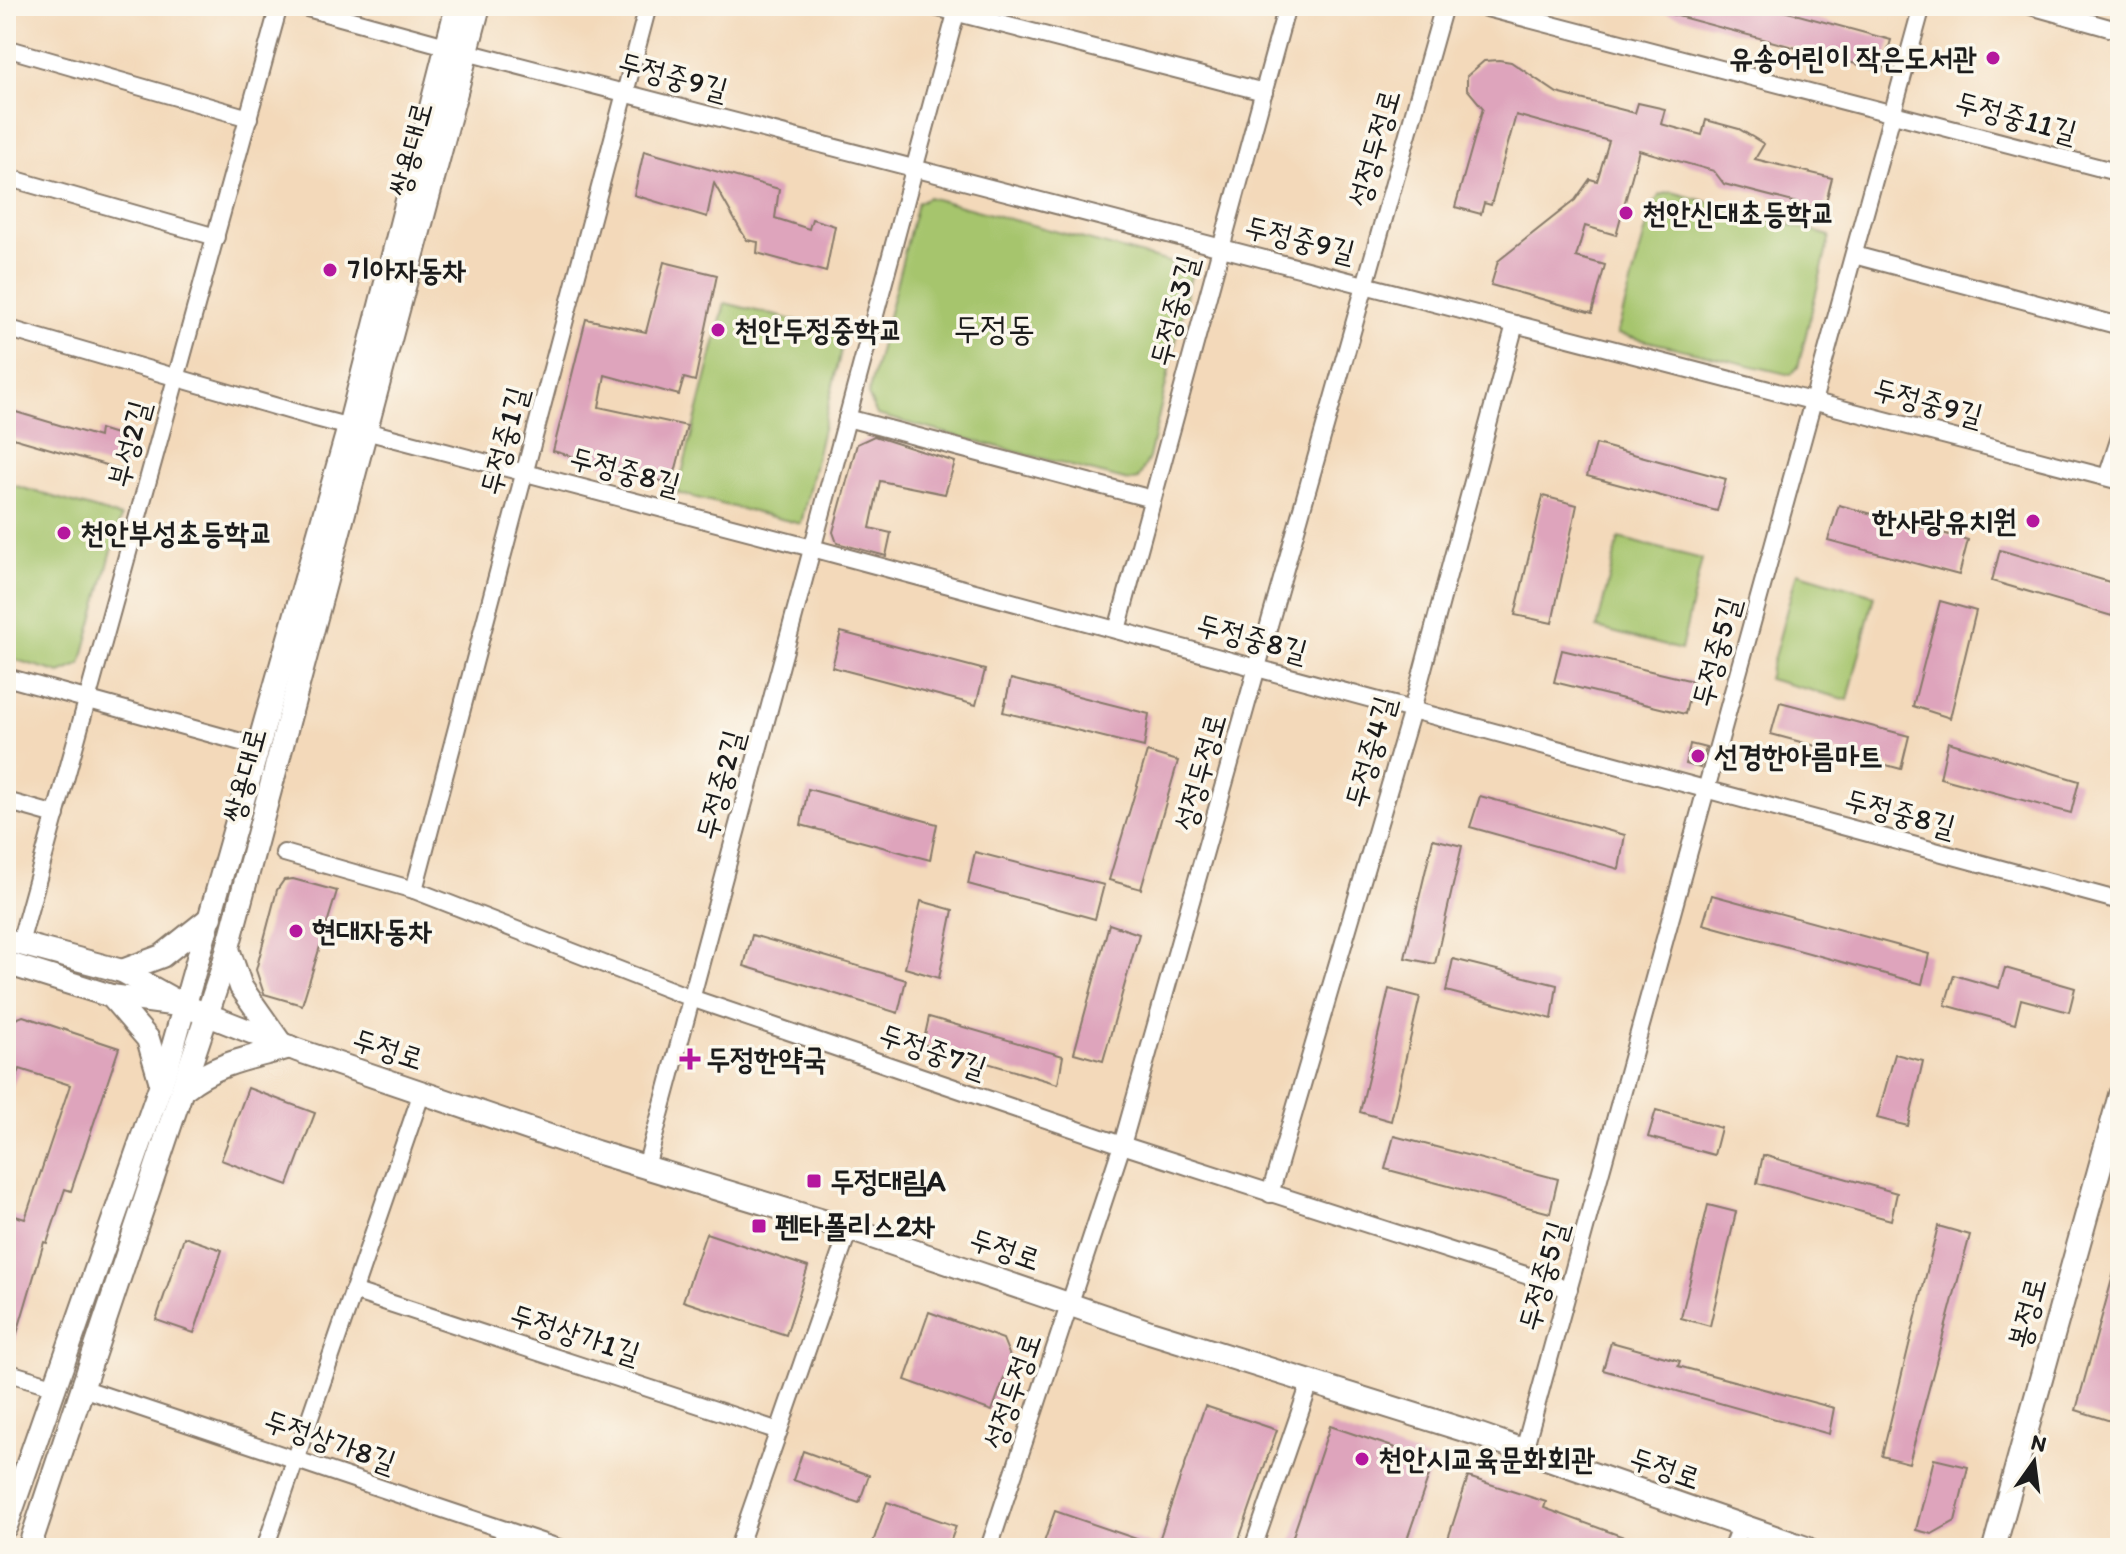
<svg xmlns="http://www.w3.org/2000/svg" width="2126" height="1554" font-family="Itim,'Poor Story',sans-serif">
  <style>
    .green { fill: #a6c56d; stroke: #617044; stroke-width: 2 }
    .building { fill: #dea4bc }
    .lines { fill: none; stroke-linecap: round; stroke-linejoin: round }
    .minor-casing { stroke: #887a6b; stroke-width: 20 }
    .tertiary-casing { stroke: #887a6b; stroke-width: 26 }
    .minor { stroke: #fff; stroke-width: 16 }
    .tertiary { stroke: #fff; stroke-width: 22 }
    .poi-dot { fill: #b5179e; stroke: #fbf7ec; stroke-width: 3 }
    .labels { text-anchor: middle; stroke-width: 7; stroke-linejoin: round; paint-order: stroke }
    .poi-label { font-size: 30px; font-weight: bold; fill: #1c1c1c; stroke: #fbf7ec; text-anchor: start }
    .street-label { font-size: 30px; fill: #1c1c1c; stroke: #fbf7ec }
    .quarter-label { font-size: 34px; fill: #1c1c1c; stroke: #fbf7ec }
  </style>
  <rect width="100%" height="100%" fill="#fbf7ec"/>
  <filter id="ink" filterUnits="userSpaceOnUse"><feTurbulence type="fractalNoise" baseFrequency=".0125" numOctaves="2"/><feDisplacementMap in="SourceGraphic" scale="16" xChannelSelector="R" yChannelSelector="G"/><feConvolveMatrix kernelMatrix="1 2 1 2 8 2 1 2 1" color-interpolation-filters="sRGB"/></filter>
  <filter id="wash" filterUnits="userSpaceOnUse"><feTurbulence type="fractalNoise" baseFrequency=".006" numOctaves="4" result="noise"/><feDisplacementMap in="SourceGraphic" scale="32" xChannelSelector="R" yChannelSelector="G"/><feGaussianBlur stdDeviation="1.8" result="paint"/><feColorMatrix in="noise" values="0 0 0 0 0 0 0 0 0 0 0 0 0 0 0 0 0 1.4 0 .05"/><feComposite in="paint" operator="in"/></filter>
  <g filter="url(#wash)">
    <rect width="100%" height="100%" fill="#f3d9ba"/>
    <g class="green">
      <path d="M1672,192l158,44 -32,131 -7,8 -174,-41 36,-130 7,-9z"/>
      <path d="M928,197l256,69 8,5 -43,187 -11,21 -10,2 -251,-66 -9,-20 49,-192z"/>
      <path d="M725,303l120,30 -44,191 -124,-31z"/>
      <path d="M6,483l115,34 -40,147 -21,9 -54,-16z"/>
      <path d="M1619,538l83,21 -21,91 -84,-22z"/>
      <path d="M1797,572l77,23 -26,105 -80,-21z"/>
    </g>
    <g id="blocks">
      <g class="building">
        <path d="M1659,6h106l126,34 -9,31 -223,-60z"/>
        <path d="M1499,60l12,2 46,31 78,20 3,-10 27,6 -4,15 41,11 4,-15 33,9 25,15 -9,15 77,19 -8,32 -100,-26 -10,-13 -75,-21 -23,85 -31,-9 -9,31 29,8 -13,48 -101,-28 7,-24 77,-61 15,-21 7,2 12,-40 -93,-26 -25,90 -7,-2 -3,11 -26,-7 28,-99 -16,-19v-13l17,-15z"/>
        <path d="M644,151l135,38 -4,29 34,11 3,-10 23,7 -9,46 -69,-19 1,-11 -11,-2 -7,-11 -26,-46 -7,34 -73,-22z"/>
        <path d="M664,262l53,13 -22,106 -11,-3 -5,17 -74,-20 -6,32 88,19 -15,58 -119,-33 33,-132 60,13z"/>
        <path d="M6,409l93,28 1,-8 32,10 -9,31 -117,-34z"/>
        <path d="M874,436l81,26 -10,32 -65,-13 -10,47 21,5 -5,23 -49,-13 -4,-11 24,-88z"/>
        <path d="M1596,444l130,35 -9,32 -130,-35z"/>
        <path d="M1543,496l34,9 -25,118 -37,-8z"/>
        <path d="M1839,505l129,35 -9,35 -131,-35z"/>
        <path d="M2000,550l120,35 -8,31 -120,-35z"/>
        <path d="M1940,601l36,10 -26,107 -37,-12z"/>
        <path d="M841,632l144,38 -9,35 -144,-38z"/>
        <path d="M1562,650l131,31 -8,33 -131,-32z"/>
        <path d="M1011,679l138,35 -5,33 -141,-35z"/>
        <path d="M1780,702l129,34 -8,33 -130,-35z"/>
        <path d="M1948,742l131,39 -8,32 -131,-35z"/>
        <path d="M1690,744l16,4 -6,20 -14,-4z"/>
        <path d="M1147,752l31,9 -37,128 -32,-9z"/>
        <path d="M808,789l129,35 -7,36 -129,-35z"/>
        <path d="M1480,796l145,39 -6,34 -149,-42z"/>
        <path d="M1433,839l29,7 -27,118 -30,-6z"/>
        <path d="M975,852l129,33 -9,34 -127,-35z"/>
        <path d="M293,879l44,12 -35,114 -38,-11 -8,-24 21,-80 7,-10z"/>
        <path d="M1712,895l217,59 -7,30 -219,-60z"/>
        <path d="M921,901l32,9 -14,68 -34,-10z"/>
        <path d="M1109,924l30,10 -36,127 -29,-8z"/>
        <path d="M752,935l154,45 -8,33 -154,-47z"/>
        <path d="M1453,959l104,26 -5,34 -106,-28z"/>
        <path d="M2005,968l70,20 -6,24 -48,-13 -6,25 -70,-19 9,-30 45,13z"/>
        <path d="M1389,989l31,8 -29,124 -31,-9z"/>
        <path d="M23,1016l96,32 -48,143 -6,-2 -18,54 -3,-1 -34,115 -4,-1v-104l6,-21 -6,-1v-17l19,6 45,-134 -50,-16 -14,32v-61l7,-20z"/>
        <path d="M929,1017l134,39 -5,28 -135,-40z"/>
        <path d="M1895,1054l28,7 -15,65 -31,-8z"/>
        <path d="M248,1088l67,25 -27,72 -67,-25z"/>
        <path d="M1656,1110l65,18 -7,27 -66,-18z"/>
        <path d="M1394,1136l164,43 -8,34 -165,-44z"/>
        <path d="M1763,1155l134,38 -6,27 -134,-37z"/>
        <path d="M1708,1205l28,7 -26,114 -29,-8z"/>
        <path d="M1938,1226l32,9 -61,228 -27,-7z"/>
        <path d="M706,1233l102,34 -22,68 -103,-34z"/>
        <path d="M184,1237l38,13 -28,83 -38,-13z"/>
        <path d="M2116,1265l4,1v158l-44,-14z"/>
        <path d="M929,1312l74,27 8,20 -19,52 -87,-31z"/>
        <path d="M1611,1342l69,19 -2,5 156,42 -5,26 -226,-64z"/>
        <path d="M1205,1406l72,24 -41,118h-194l13,-37 102,35z"/>
        <path d="M1330,1426l104,35 -30,87h-115z"/>
        <path d="M803,1451l66,24 -10,28 -66,-23z"/>
        <path d="M1934,1459l34,8 -13,54 -23,13 -16,-4z"/>
        <path d="M1468,1477l78,25 -2,6 110,40h-209z"/>
        <path d="M887,1502l69,24 -8,22h-77z"/>
      </g>
    </g>
  </g>
  <g filter="url(#ink)">
    <use href="#blocks" fill-opacity="0" stroke="#887a6b" stroke-width="2"/>
    <g class="lines">
      <g class="minor-casing">
        <g id="minor">
          <path d="M300,6l146,40"/>
          <path d="M931,6l333,86"/>
          <path d="M1479,6l641,167"/>
          <path d="M2031,6l89,25"/>
          <path d="M6,48l243,70"/>
          <path d="M466,52l1654,429"/>
          <path d="M6,177l210,60"/>
          <path d="M1854,255l266,71"/>
          <path d="M6,328l306,89 500,131 1308,353"/>
          <path d="M847,418l305,81"/>
          <path d="M2107,477l13,-40"/>
          <path d="M1117,630l170,-624"/>
          <path d="M6,677l253,70"/>
          <path d="M6,801l50,14"/>
          <path d="M284,853l130,37 277,108 431,147 447,144"/>
          <path d="M414,890l234,-884"/>
          <path d="M20,943l259,-937"/>
          <path d="M646,1167l312,-1161"/>
          <path d="M1270,1194l142,-484 103,-386"/>
          <path d="M353,1291l426,140"/>
          <path d="M6,1372l47,14"/>
          <path d="M82,1388l477,160"/>
          <path d="M1524,1450l398,-1444"/>
          <path d="M265,1548l157,-456"/>
          <path d="M499,1548l7,-18"/>
          <path d="M738,1548l111,-319"/>
          <path d="M989,1548l133,-403 322,-1139"/>
          <path d="M1253,1548l57,-165"/>
          <path d="M1732,1548l8,-22"/>
        </g>
      </g>
      <g class="tertiary-casing">
        <g id="tertiary">
          <path d="M6,940l116,31 63,35 112,44 299,102 253,77 301,103 330,103 326,113"/>
          <path d="M228,949l13,38 38,54"/>
          <path d="M6,963l105,33 60,8"/>
          <path d="M122,971l40,-15 49,-39"/>
          <path d="M111,996l37,43 13,44"/>
          <path d="M185,1088c33,-26 66,-30 105,-41"/>
          <path d="M6,1526l162,-462 181,-637 108,-421"/>
          <path d="M29,1548l193,-578 257,-964"/>
          <path d="M1994,1548l126,-453"/>
        </g>
      </g>
      <use href="#minor" class="minor"/>
      <use href="#tertiary" class="tertiary"/>
    </g>
  </g>
  <g class="poi-dot">
    <circle cx="1993" cy="58" r="8"/>
    <circle cx="1626" cy="213" r="8"/>
    <circle cx="330" cy="270" r="8"/>
    <circle cx="718" cy="330" r="8"/>
    <circle cx="2033" cy="521" r="8"/>
    <circle cx="64" cy="533" r="8"/>
    <circle cx="1698" cy="756" r="8"/>
    <circle cx="296" cy="931" r="8"/>
    <path d="M686 1047h8v8h8v8h-8v8h-8v-8h-8v-8h8z"/>
    <rect x="806" y="1173" width="16" height="16" rx="4"/>
    <rect x="751" y="1218" width="16" height="16" rx="4"/>
    <circle cx="1362" cy="1459" r="8"/>
  </g>
  <g class="labels">
    <g class="poi-label">
      <text x="1977" y="68" text-anchor="end">유송어린이 작은도서관</text>
      <text x="1642" y="223">천안신대초등학교</text>
      <text x="346" y="280">기아자동차</text>
      <text x="734" y="340">천안두정중학교</text>
      <text x="2017" y="531" text-anchor="end">한사랑유치원</text>
      <text x="80" y="543">천안부성초등학교</text>
      <text x="1714" y="766">선경한아름마트</text>
      <text x="312" y="941">현대자동차</text>
      <text x="706" y="1069">두정한약국</text>
      <text x="830" y="1191">두정대림A</text>
      <text x="775" y="1236">펜타폴리스2차</text>
      <text x="1378" y="1469">천안시교육문화회관</text>
    </g>
    <g class="street-label">
      <text transform="translate(673 76) rotate(15)" y="10">두정중9길</text>
      <text transform="translate(2016 117) rotate(15)" y="10">두정중11길</text>
      <text transform="translate(1374 148) rotate(-74)" y="10">성정두정로</text>
      <text transform="translate(410 149) rotate(-75)" y="10">쌍용대로</text>
      <text transform="translate(1300 239) rotate(14)" y="10">두정중9길</text>
      <text transform="translate(1174 311) rotate(-75)" y="10">두정중3길</text>
      <text transform="translate(1928 402) rotate(15)" y="10">두정중9길</text>
      <text transform="translate(504 441) rotate(-75)" y="10">두정중1길</text>
      <text transform="translate(129 444) rotate(-75)" y="10">부성2길</text>
      <text transform="translate(625 471) rotate(15)" y="10">두정중8길</text>
      <text transform="translate(1252 638) rotate(15)" y="10">두정중8길</text>
      <text transform="translate(1716 652) rotate(-75)" y="10">두정중5길</text>
      <text transform="translate(1370 752) rotate(-74)" y="10">두정중4길</text>
      <text transform="translate(1200 772) rotate(-74)" y="10">성정두정로</text>
      <text transform="translate(244 775) rotate(-75)" y="10">쌍용대로</text>
      <text transform="translate(720 785) rotate(-75)" y="10">두정중2길</text>
      <text transform="translate(1900 813) rotate(15)" y="10">두정중8길</text>
      <text transform="translate(388 1049) rotate(18)" y="10">두정로</text>
      <text transform="translate(933 1051) rotate(19)" y="10">두정중7길</text>
      <text transform="translate(1005 1249) rotate(19)" y="10">두정로</text>
      <text transform="translate(1543 1276) rotate(-74)" y="10">두정중5길</text>
      <text transform="translate(2027 1313) rotate(-75)" y="10">봉정로</text>
      <text transform="translate(575 1334) rotate(18)" y="10">두정상가1길</text>
      <text transform="translate(1012 1391) rotate(-71)" y="10">성정두정로</text>
      <text transform="translate(330 1441) rotate(19)" y="10">두정상가8길</text>
      <text transform="translate(1665 1468) rotate(19)" y="10">두정로</text>
    </g>
    <g class="quarter-label">
      <text x="994" y="340">두정동</text>
    </g>
  </g>
  <rect width="2126" height="1554" fill="none" stroke="#fbf7ec" stroke-width="32"/>
  <g transform="translate(2034 1462) rotate(14)" stroke="#fbf7ec" stroke-width="6" paint-order="stroke">
  <path d="M0-6L14 30L0 20L-14 30Z" fill="#1c1c1c"/>
  <text y="-12" font-size="22" font-weight="bold" text-anchor="middle" fill="#1c1c1c">N</text>
  </g>
</svg>
